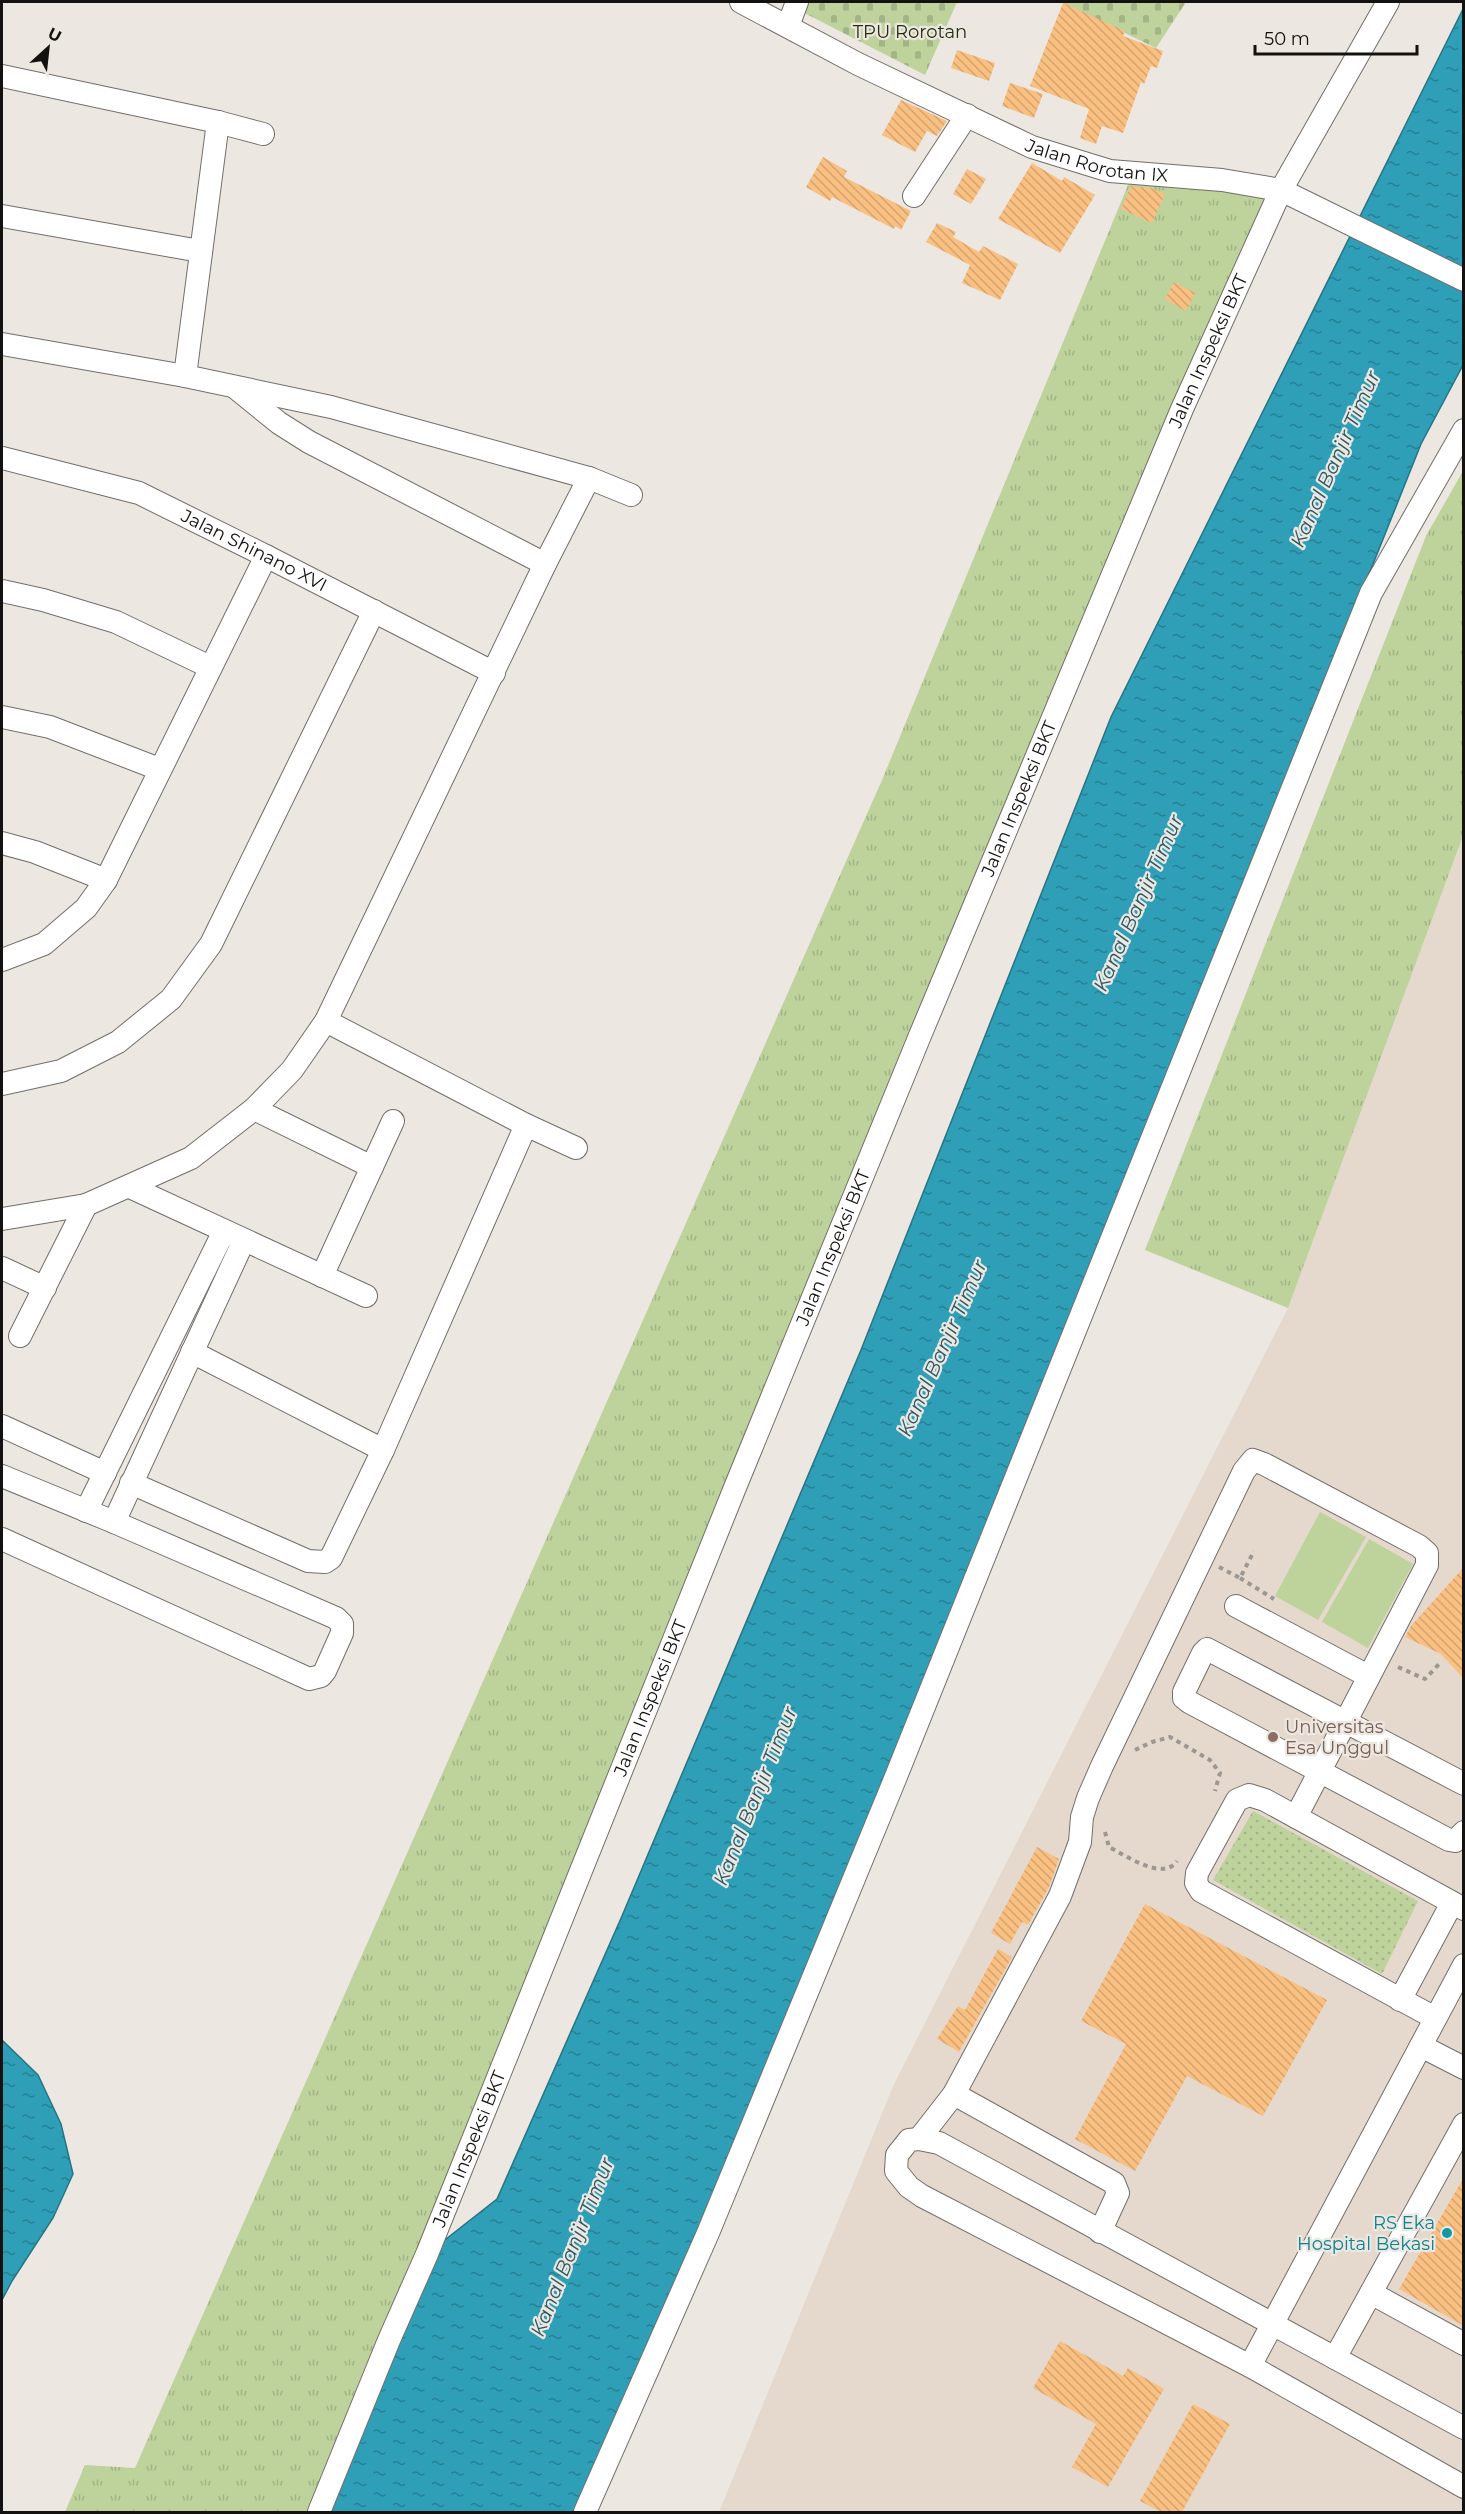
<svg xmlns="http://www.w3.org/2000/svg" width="1465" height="2514" font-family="Montserrat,sans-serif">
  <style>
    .built { fill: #e5d9ce }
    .grass { fill: url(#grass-tufts) }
    .cemetery { fill: url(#cemetery-stones) }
    .park { fill: url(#park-dots) }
    .pitch { fill: #bed29c }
    .water { fill: url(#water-ripples); stroke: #267585; stroke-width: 1.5 }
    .building { fill: url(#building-back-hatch) }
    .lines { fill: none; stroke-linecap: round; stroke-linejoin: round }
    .minor-casing { stroke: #736e69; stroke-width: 24 }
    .path { stroke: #9b9792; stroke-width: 4; stroke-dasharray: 4.5 4.5; stroke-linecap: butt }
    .minor { stroke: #fff; stroke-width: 22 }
    .education-dot { fill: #8d6e63; stroke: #ede7e1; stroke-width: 2 }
    .culture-dot { fill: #0f9aa8; stroke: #ede7e1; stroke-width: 2 }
    .labels { text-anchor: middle; stroke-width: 4.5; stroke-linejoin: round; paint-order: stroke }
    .park-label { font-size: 18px; fill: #252f0f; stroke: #ede7e1 }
    .street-label { font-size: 18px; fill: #141210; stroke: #ede7e1 }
    .education-label { font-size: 18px; fill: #785e54; stroke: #ede7e1; text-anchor: start }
    .culture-label { font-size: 18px; fill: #0d838f; stroke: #ede7e1; text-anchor: end }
    .water-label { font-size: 20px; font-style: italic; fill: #2b5964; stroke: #ede7e1 }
  </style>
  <defs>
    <pattern id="grass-tufts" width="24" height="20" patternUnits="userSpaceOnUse" patternTransform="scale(1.5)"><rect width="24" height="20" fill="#bed29c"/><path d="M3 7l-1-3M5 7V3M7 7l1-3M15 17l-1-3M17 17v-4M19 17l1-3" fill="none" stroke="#a2b385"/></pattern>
    <pattern id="cemetery-stones" width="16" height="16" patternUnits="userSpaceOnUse" patternTransform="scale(1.5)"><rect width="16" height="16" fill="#bed29c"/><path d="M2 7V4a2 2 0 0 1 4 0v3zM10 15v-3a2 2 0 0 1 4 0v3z" fill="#a2b385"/></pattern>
    <pattern id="park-dots" width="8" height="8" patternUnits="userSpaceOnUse" patternTransform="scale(1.5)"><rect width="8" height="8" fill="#bed29c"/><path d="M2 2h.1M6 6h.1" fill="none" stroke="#a2b385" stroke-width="1.8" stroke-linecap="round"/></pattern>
    <pattern id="water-ripples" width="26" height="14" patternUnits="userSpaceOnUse" patternTransform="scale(1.5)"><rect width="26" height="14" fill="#2e9fb7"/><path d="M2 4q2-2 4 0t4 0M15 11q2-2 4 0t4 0" fill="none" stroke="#268093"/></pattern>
    <pattern id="building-back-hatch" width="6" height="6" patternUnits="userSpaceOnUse" patternTransform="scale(1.5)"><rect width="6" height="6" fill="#f9c081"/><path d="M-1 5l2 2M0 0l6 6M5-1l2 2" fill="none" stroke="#d5a46e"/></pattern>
  </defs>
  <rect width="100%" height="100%" fill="#ede7e1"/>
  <path class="built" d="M1463,836v1676h-744l175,-428 394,-776z"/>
  <g class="grass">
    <path d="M1133,173l148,17 -962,2322h-254l20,-47 50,3 747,-1688z"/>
    <path d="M1463,471v365l-175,472 -143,-58 281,-714z"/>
  </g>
  <g class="cemetery">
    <path d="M783,2h174l-32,73z"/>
    <path d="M1060,2h126l-30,46z"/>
  </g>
  <path class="park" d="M1253,1811l165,90 -36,73 -169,-94z"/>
  <g class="pitch">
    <path d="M1320,1512l46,25 -48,83 -43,-24z"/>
    <path d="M1369,1539l44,25 -45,84 -46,-26z"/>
  </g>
  <g class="water">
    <path d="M1463,9v356l-42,79 -567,1419 -276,649h-259l108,-258 70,-55 125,-283 239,-566 250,-633z"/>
    <path d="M2,2040l36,35 23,49 12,50 -20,44 -41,63 -10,19z"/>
  </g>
  <g class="building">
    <path d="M1063,3l62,28 -2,5 40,15 -6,17 -6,-2 -7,18 -3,-2 -18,51 -21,-7 -6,18 -16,-6 9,-29 -59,-23z"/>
    <path d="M957,50l38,13 -6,18 -38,-13z"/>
    <path d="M1010,83l33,11 -9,24 -32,-12z"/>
    <path d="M901,100l46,21 -10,15 -10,-5 -12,21 -33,-17z"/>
    <path d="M823,157l24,14 -3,6 67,34 -10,19 -6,-4 -1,3 -62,-32 -2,4 -24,-14z"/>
    <path d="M1032,163l30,18 2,-4 31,18 -35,58 -62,-34z"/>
    <path d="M967,169l19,10 -15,25 -18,-10z"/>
    <path d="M1131,186l20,2 14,6 -13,29 -31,-14z"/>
    <path d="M937,223l19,9 -3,5 26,15 4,-6 35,18 -18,36 -38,-17 8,-18 -44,-23z"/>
    <path d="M1174,282l21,11 -9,18 -21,-12z"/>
    <path d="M1464,1567v112l-23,-25 -36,-17 6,-11z"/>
    <path d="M1037,1847l22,12 -10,28 -21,38 -6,-3 -12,22 -19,-11z"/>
    <path d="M1145,1904l182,96 -64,116 -76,-40 -52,95 -60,-32 51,-95 -45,-23z"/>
    <path d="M998,1949l14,8 -53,95 -22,-13 21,-33 7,4z"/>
    <path d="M1464,2177v149l-65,-37z"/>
    <path d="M1060,2341l63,35 5,-8 36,21 -56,98 -36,-20 24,-43 -63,-36z"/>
    <path d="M1193,2404l37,20 -48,88h-21l-21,-11z"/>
  </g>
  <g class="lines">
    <g class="minor-casing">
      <g id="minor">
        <path id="s1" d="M741,2l117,62 174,83 78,24 112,9 59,10 183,90"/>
        <path d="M788,26l9,-24"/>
        <path d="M2,76l216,46 45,12"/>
        <path d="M914,196l53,-81"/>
        <path d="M2,216l198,35"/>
        <path d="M2,344l183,32 146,31 258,71 42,17"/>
        <path d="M185,376l33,-254"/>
        <path d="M237,389l42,34 30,19 236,122"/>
        <path id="s2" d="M2,458l137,35 127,63 228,117"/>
        <path d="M2,591l41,9 73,22 94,45"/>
        <path d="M2,717l48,10 109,42"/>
        <path d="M2,843l33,9 71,28"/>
        <path d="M2,960l42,-16 42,-36 20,-28 160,-324"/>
        <path d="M326,1021l200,104 50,23"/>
        <path d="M2,1084l59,-13 57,-29 53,-43 40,-55 163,-333"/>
        <path d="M254,1109l118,58"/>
        <path d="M130,1187l236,109"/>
        <path d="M2,1219l84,-14 105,-47 63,-49 38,-39 34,-49 219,-457 44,-86"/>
        <path d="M2,1268l43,20"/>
        <path d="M322,1276l71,-155"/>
        <path d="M20,1336l66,-131"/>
        <path d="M192,1352l191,98"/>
        <path d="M2,1426l103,47"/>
        <path d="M2,1476l112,46 222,96 6,6v9l-17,38 -4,5 -12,3 -307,-140"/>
        <path d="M131,1483l177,78 17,1 6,-4 52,-108 143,-325"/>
        <path d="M86,1511l138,-280"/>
        <path d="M114,1522l130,-282"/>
        <path d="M1236,1606l132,70"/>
        <path d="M1464,1784l-257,-135 -4,4 -19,39v6l5,4 260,138 6,1 9,-9"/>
        <path d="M1400,2000l52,-97"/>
        <path d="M1435,2018l-234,-127 -5,-8 1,-10 40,-73 12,-5 16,5 199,109"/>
        <path d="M1421,2046l43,22"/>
        <path d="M954,2094l160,89 4,10 -18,39"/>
        <path d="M919,2139l35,-45 106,-198 20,-54 2,-25 6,-19 14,-32 142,-295 9,-11 11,4 155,82 8,7v12l-131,252"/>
        <path d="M1371,2293l93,51"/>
        <path d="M1335,2358l129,-234"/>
        <path d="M1250,2366l214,-401"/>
        <path d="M1464,2428l-525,-285 -20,-4 -10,1 -12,15 -1,16 13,16 13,9 328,170 214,121"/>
        <path id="s3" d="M319,2512l70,-172 38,-86 307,-764 185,-452 263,-629 99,-219 107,-188"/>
        <path d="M585,2512l123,-279 187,-454 476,-1186 93,-163"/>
      </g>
    </g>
    <g class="path">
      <path d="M1219,1567l21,11 14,-27"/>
      <path d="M1240,1578l34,21"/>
      <path d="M1398,1667l27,12 16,-17"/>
      <path d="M1135,1750l17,-8 18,-5 40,23 10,13 -5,18"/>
      <path d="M1105,1832l4,15c16,8 54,35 68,14"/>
    </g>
    <use href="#minor" class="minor"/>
  </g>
  <circle class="education-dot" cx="1273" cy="1737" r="6"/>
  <circle class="culture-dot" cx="1447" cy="2233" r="6"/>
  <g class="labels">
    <g class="park-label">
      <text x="910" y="38">TPU Rorotan</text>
    </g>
    <g class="street-label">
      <text dy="6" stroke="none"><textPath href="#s1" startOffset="392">Jalan Rorotan IX</textPath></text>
      <text dy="6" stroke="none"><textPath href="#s3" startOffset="2337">Jalan Inspeksi BKT</textPath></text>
      <text dy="6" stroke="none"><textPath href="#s2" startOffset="270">Jalan Shinano XVI</textPath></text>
      <text dy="6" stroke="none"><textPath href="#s3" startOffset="1851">Jalan Inspeksi BKT</textPath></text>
      <text dy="6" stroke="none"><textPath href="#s3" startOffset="1365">Jalan Inspeksi BKT</textPath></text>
      <text dy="6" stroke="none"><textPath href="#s3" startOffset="879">Jalan Inspeksi BKT</textPath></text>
      <text dy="6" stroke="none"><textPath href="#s3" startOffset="393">Jalan Inspeksi BKT</textPath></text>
    </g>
    <g class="education-label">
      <text x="1285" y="1733">Universitas<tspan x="1285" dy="21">Esa Unggul</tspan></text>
    </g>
    <g class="culture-label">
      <text x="1435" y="2229">RS Eka<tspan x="1435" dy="21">Hospital Bekasi</tspan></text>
    </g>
    <g class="water-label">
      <text transform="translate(1335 459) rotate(-66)" y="7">Kanal Banjir Timur</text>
      <text transform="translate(1138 903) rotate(-66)" y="7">Kanal Banjir Timur</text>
      <text transform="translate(942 1348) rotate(-66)" y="7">Kanal Banjir Timur</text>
      <text transform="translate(755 1796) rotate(-68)" y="7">Kanal Banjir Timur</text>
      <text transform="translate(572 2247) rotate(-68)" y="7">Kanal Banjir Timur</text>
    </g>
  </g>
  <rect width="1465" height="2514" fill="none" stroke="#141210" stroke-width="6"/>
  <g transform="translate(48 48) rotate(27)" stroke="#ede7e1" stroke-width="4.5" paint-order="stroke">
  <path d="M0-4.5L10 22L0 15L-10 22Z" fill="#141210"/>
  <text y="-9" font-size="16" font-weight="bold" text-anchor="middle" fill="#141210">U</text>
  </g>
  <path d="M1255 45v9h162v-9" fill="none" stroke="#141210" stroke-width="3"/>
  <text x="1264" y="45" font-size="18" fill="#141210" stroke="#ede7e1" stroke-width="4.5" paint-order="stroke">50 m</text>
</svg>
